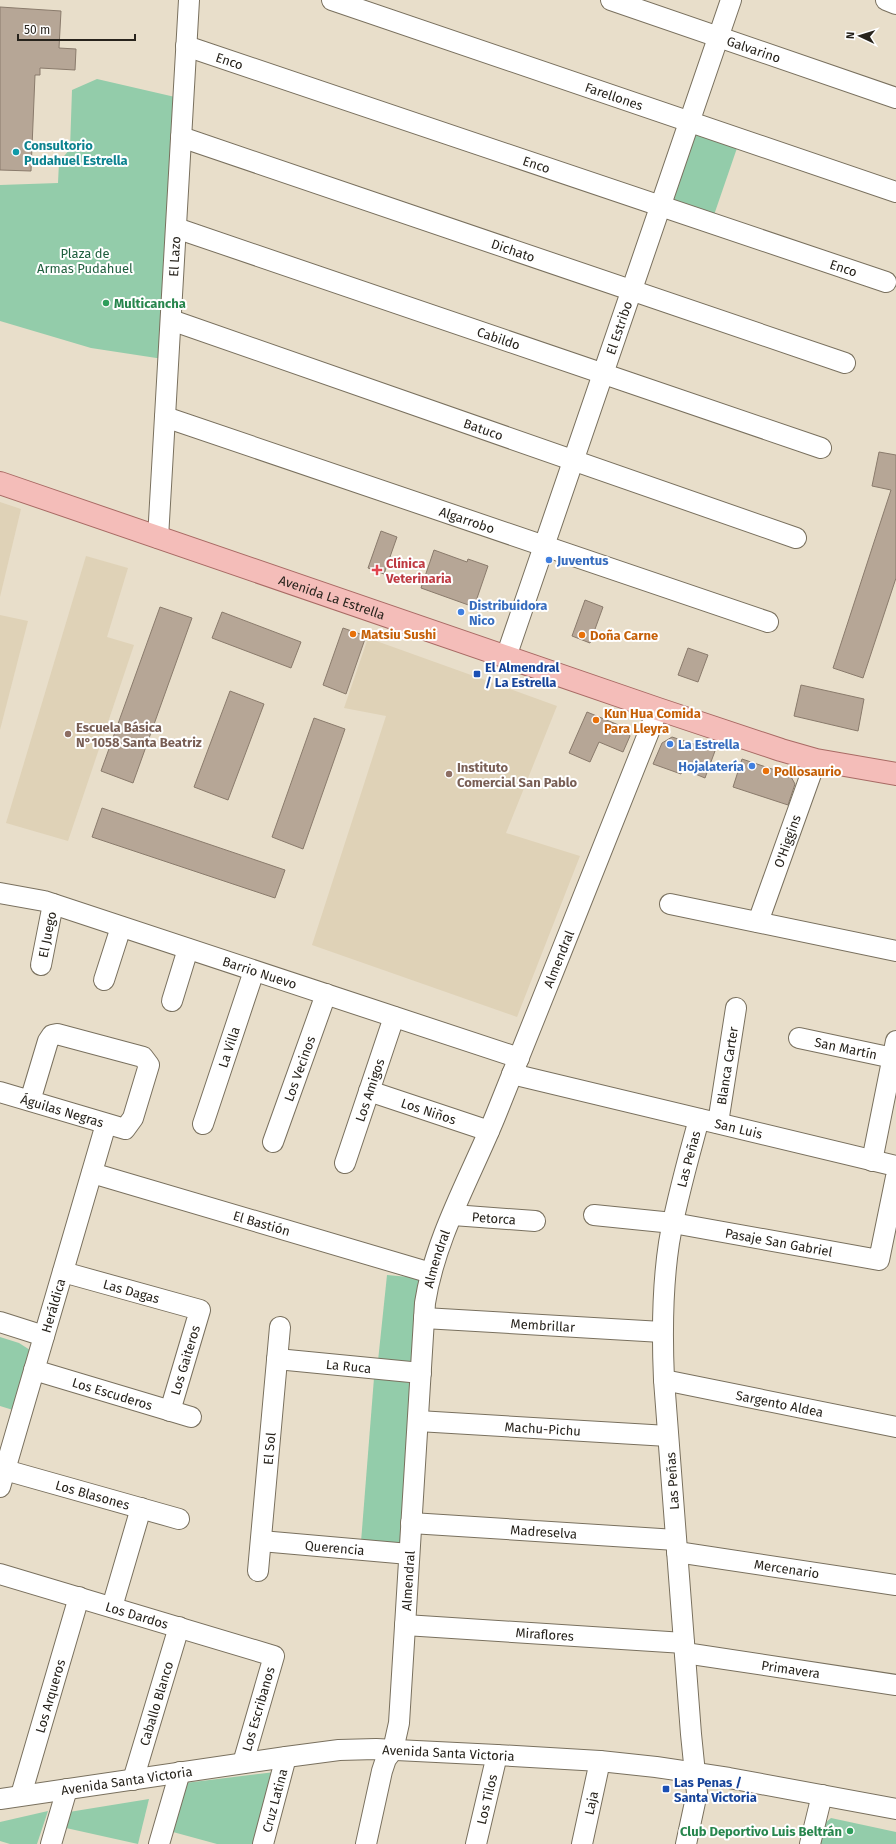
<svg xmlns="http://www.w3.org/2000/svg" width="896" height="1844" font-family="'Fira Sans',sans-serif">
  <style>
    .built { fill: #dfd2b7 }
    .green { fill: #93ccaa }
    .building { fill: #b6a696; stroke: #8a7b6c }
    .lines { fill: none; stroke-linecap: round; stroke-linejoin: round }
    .minor-casing { stroke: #79705e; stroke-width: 22 }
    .major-casing { stroke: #a86a64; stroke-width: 24 }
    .minor { stroke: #fff; stroke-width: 20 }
    .major { stroke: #f4bdb9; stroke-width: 22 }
    .culture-dot { fill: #0f9aa8; stroke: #fff; stroke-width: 1.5 }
    .leisure-dot { fill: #2e9e5b; stroke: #fff; stroke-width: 1.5 }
    .shop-dot { fill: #3f7fe0; stroke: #fff; stroke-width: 1.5 }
    .health-dot { fill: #e0444e; stroke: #fff; stroke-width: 1.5 }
    .food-dot { fill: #e8710a; stroke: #fff; stroke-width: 1.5 }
    .transit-dot { fill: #1a4fb4; stroke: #fff; stroke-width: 1.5 }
    .education-dot { fill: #8d6e63; stroke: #fff; stroke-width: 1.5 }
    .labels { text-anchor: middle; stroke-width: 4; stroke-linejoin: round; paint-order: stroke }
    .street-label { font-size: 13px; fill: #27231c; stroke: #fff }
    .culture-label { font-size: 13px; font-weight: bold; fill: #0d838f; stroke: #fff; text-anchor: start }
    .park-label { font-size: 13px; fill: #1f5f3e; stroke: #fff }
    .leisure-label { font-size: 13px; font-weight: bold; fill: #27864d; stroke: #fff; text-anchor: start }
    .shop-label { font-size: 13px; font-weight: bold; fill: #366cbe; stroke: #fff; text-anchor: start }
    .health-label { font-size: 13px; font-weight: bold; fill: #be3a42; stroke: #fff; text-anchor: start }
    .food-label { font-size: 13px; font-weight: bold; fill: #c56008; stroke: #fff; text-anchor: start }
    .transit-label { font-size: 13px; font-weight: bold; fill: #164399; stroke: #fff; text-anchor: start }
    .education-label { font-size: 13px; font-weight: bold; fill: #785e54; stroke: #fff; text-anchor: start }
  </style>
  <rect width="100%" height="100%" fill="#e8deca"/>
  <g class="built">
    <path d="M0,502l21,7 -21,88z"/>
    <path d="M86,556l42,12 -21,69 27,8 -66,196 -62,-18z"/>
    <path d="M0,615l28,6 -28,109z"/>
    <path d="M368,638l189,68 -51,127 74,23 -63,161 -205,-72 74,-229 -42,-8z"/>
  </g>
  <g class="green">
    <path d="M97,79l78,18 -12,262 -72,-11 -91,-27v-136l58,-2 1,-21 11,-13 2,-59z"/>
    <path d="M696,133l41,15 -23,67 -41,-15z"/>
    <path d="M387,1275l33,3 -9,87 -33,-4z"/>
    <path d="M0,1337l19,6 11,7 -17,60 -13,-4z"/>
    <path d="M374,1378l38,5 -12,160 -39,-1z"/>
    <path d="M275,1772l-21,72h-37l-44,-12 12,-49z"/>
    <path d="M149,1799l-11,45 -72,-16 3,-16z"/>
    <path d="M48,1811l-11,33h-27l-10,-3v-19z"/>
    <path d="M831,1818l65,14v12h-77l5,-20z"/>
  </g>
  <g class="building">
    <path d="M0,7l61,4 -2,37 17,1 -1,21 -35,-2v7h-5l-4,96 -31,-1z"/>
    <path d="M879,452l17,3v123l-33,100 -30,-10 58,-178 -19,-4z"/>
    <path d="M381,531l16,6 -13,37 -16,-6z"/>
    <path d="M434,550l33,12 1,-3 20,7 -14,41 -53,-19z"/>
    <path d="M585,600l18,7 -13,36 -18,-7z"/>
    <path d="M160,607l32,11 -59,165 -32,-12z"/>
    <path d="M222,612l79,30 -10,26 -79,-30z"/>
    <path d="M343,628l23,8 -20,58 -23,-9z"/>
    <path d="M688,648l20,7 -10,27 -20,-7z"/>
    <path d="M801,685l63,14 -6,32 -64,-15z"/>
    <path d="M230,691l34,13 -36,96 -34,-13z"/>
    <path d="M587,712l39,16 4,8 -7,16 -24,-10 -9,20 -21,-9z"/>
    <path d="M314,718l31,11 -42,120 -31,-12z"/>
    <path d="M672,737l43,14 -10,27 -22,-9 -2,5 -28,-10 9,-21z"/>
    <path d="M742,759l48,16 5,9 -7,21 -55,-18z"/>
    <path d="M102,808l183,62 -10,28 -183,-61z"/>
  </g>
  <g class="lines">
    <g class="minor-casing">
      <g id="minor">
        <path id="s1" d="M332,0l564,192"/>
        <path id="s2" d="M611,0l285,98"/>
        <path d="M886,0l10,4"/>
        <path id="s3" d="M186,46l700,236"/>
        <path id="s4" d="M181,137l664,226"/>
        <path id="s5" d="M176,228l645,220"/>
        <path id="s6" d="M171,320l625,218"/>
        <path id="s7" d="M165,417l603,205"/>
        <path id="s8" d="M158,538l31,-538"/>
        <path id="s9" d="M506,657l225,-657"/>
        <path id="s10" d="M0,893l44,8 475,157"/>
        <path d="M670,904l226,47"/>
        <path id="s11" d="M758,922l58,-162"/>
        <path id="s12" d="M41,965l12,-61"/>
        <path d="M104,980l17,-53"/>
        <path d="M172,1001l16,-52"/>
        <path id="s13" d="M799,1038l94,20"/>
        <path id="s14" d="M512,1074l384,92"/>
        <path id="s15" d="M369,1091l120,40"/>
        <path id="s16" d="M0,1092l125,37 8,-11 16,-53 -6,-8 -86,-23 -5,1 -4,6 -18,60"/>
        <path id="s17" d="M718,1123l18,-115"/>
        <path id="s18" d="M203,1124l51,-153"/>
        <path id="s19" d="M273,1142l53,-148"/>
        <path d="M872,1161l24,-120"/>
        <path id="s20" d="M345,1163l49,-146"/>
        <path id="s21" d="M92,1173l339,100"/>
        <path id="s22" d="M453,1215l82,6"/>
        <path id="s23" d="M594,1215l79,8 206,37 17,-83"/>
        <path id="s24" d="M63,1272l137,38 -30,101"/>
        <path id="s25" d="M424,1318l238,14"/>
        <path d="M0,1322l44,14"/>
        <path id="s26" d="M277,1359l144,14"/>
        <path id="s27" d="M34,1370l157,47"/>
        <path id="s28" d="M664,1380l232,47"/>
        <path id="s29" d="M418,1421l250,15"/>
        <path id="s30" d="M5,1470l174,49"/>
        <path id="s31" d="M0,1487l106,-363"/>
        <path id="s32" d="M411,1523l265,17"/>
        <path id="s33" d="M261,1541l148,13"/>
        <path id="s34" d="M677,1552l219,33"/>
        <path id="s35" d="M258,1571l22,-244"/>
        <path id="s36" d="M0,1574l274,82 -31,107"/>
        <path d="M112,1607l29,-99"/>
        <path id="s37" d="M405,1625l279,18"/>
        <path id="s38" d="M685,1653l211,32"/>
        <path id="s39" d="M133,1780l46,-153"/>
        <path id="s40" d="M21,1795l58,-198"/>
        <path id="s41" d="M0,1799l286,-42 53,-7 37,-1 121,6 103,6 56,6 73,11 167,31"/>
        <path d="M51,1844l16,-55"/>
        <path d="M159,1844l21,-72"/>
        <path id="s42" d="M263,1844l23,-87"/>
        <path id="s43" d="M366,1844l16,-73 4,-12 7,-9 6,-27 26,-420c10,-65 45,-125 70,-186 54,-136 110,-272 163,-408"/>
        <path id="s44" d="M476,1844l21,-89"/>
        <path id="s45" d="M582,1844l18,-83"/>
        <path id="s46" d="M686,1844l11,-51 -6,-59 -27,-354c-2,-45 -2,-91 5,-137 7,-42 19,-83 30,-124"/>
        <path d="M810,1844l12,-49"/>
      </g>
    </g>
    <g class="major-casing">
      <g id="major">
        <path id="s47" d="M0,483l658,226 123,41 35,10 80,14"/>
      </g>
    </g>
    <use href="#minor" class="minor"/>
    <use href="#major" class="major"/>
  </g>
  <circle class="culture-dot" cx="16" cy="152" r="4"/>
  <g class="leisure-dot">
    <circle cx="106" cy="303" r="4"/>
    <circle cx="850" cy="1831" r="4"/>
  </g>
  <g class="shop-dot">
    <circle cx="549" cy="560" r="4"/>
    <circle cx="461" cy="612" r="4"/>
    <circle cx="670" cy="744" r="4"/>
    <circle cx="752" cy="766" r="4"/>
  </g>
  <path class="health-dot" d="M375 564h4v4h4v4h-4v4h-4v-4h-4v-4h4z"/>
  <g class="food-dot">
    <circle cx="353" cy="634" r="4"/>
    <circle cx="582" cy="635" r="4"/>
    <circle cx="596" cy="720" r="4"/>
    <circle cx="766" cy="771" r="4"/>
  </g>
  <g class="transit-dot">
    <rect x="473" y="670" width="8" height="8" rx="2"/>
    <rect x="662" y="1785" width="8" height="8" rx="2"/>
  </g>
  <g class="education-dot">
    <circle cx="68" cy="734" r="4"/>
    <circle cx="449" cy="774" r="4"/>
  </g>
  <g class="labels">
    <g class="street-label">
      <text dy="5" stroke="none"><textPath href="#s2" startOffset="151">Galvarino</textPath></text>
      <text dy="5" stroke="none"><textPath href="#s3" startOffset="46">Enco</textPath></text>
      <text dy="5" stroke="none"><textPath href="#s1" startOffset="298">Farellones</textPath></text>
      <text dy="5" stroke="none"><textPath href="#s3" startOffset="370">Enco</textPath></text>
      <text dy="5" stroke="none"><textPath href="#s4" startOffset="351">Dichato</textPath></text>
      <text dy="5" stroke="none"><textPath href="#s8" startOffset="282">El Lazo</textPath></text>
      <text dy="5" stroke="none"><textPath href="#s3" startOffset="694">Enco</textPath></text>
      <text dy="5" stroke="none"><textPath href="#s9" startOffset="348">El Estribo</textPath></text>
      <text dy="5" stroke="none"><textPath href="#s5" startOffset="341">Cabildo</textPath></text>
      <text dy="5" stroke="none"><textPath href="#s6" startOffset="331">Batuco</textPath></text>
      <text dy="5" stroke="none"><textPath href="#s7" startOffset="319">Algarrobo</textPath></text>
      <text dy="5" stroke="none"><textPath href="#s47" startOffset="351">Avenida La Estrella</textPath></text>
      <text dy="5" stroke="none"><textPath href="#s11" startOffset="86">O'Higgins</textPath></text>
      <text dy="5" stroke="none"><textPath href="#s12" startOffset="31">El Juego</textPath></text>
      <text dy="5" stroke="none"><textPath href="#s43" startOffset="917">Almendral</textPath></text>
      <text dy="5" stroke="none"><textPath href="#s10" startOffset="272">Barrio Nuevo</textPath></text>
      <text dy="5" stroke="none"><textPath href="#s18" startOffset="81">La Villa</textPath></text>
      <text dy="5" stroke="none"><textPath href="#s13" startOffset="48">San Martín</textPath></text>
      <text dy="5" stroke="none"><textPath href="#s17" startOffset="58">Blanca Carter</textPath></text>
      <text dy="5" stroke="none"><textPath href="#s19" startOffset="78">Los Vecinos</textPath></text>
      <text dy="5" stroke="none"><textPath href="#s20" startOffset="77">Los Amigos</textPath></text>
      <text dy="5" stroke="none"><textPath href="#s16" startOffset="65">Águilas Negras</textPath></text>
      <text dy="5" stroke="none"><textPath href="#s15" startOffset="63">Los Niños</textPath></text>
      <text dy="5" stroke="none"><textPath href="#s14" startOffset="233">San Luis</textPath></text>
      <text dy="5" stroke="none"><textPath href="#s46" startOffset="690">Las Peñas</textPath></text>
      <text dy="5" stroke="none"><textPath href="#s22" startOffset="41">Petorca</textPath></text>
      <text dy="5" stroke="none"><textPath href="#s21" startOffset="177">El Bastión</textPath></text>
      <text dy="5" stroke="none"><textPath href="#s23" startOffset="187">Pasaje San Gabriel</textPath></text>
      <text dy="5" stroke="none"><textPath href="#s43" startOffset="593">Almendral</textPath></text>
      <text dy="5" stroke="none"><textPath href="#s24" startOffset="71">Las Dagas</textPath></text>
      <text dy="5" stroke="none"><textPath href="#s31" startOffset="189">Heráldica</textPath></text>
      <text dy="5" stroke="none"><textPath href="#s25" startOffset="119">Membrillar</textPath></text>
      <text transform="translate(185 1360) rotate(-73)" y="5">Los Gaiteros</text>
      <text dy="5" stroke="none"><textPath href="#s26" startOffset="72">La Ruca</textPath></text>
      <text dy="5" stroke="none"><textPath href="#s27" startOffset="82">Los Escuderos</textPath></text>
      <text dy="5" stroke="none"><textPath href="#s28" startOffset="118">Sargento Aldea</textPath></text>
      <text dy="5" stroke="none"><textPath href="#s29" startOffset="125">Machu-Pichu</textPath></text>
      <text dy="5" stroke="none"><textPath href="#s35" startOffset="123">El Sol</textPath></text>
      <text transform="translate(672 1481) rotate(-94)" y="5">Las Peñas</text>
      <text dy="5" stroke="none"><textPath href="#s30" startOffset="91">Los Blasones</textPath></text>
      <text dy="5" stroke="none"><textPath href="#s32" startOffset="133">Madreselva</textPath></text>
      <text dy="5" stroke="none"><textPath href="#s33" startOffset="74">Querencia</textPath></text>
      <text dy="5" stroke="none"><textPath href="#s34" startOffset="111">Mercenario</textPath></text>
      <text dy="5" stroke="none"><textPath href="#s43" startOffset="269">Almendral</textPath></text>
      <text dy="5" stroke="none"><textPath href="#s36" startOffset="143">Los Dardos</textPath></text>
      <text dy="5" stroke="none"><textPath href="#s37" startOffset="140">Miraflores</textPath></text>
      <text dy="5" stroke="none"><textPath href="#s38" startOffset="107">Primavera</textPath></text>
      <text dy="5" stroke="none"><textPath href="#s40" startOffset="103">Los Arqueros</textPath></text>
      <text dy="5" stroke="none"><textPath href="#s39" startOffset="80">Caballo Blanco</textPath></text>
      <text transform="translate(258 1709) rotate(-74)" y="5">Los Escribanos</text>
      <text dy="5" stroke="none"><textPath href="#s41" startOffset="452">Avenida Santa Victoria</textPath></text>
      <text dy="5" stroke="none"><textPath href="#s41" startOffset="128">Avenida Santa Victoria</textPath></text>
      <text dy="5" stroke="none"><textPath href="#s44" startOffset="46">Los Tilos</textPath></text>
      <text dy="5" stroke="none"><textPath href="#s42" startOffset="45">Cruz Latina</textPath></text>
      <text dy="5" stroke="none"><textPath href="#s45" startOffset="42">Laja</textPath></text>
    </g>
    <g class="culture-label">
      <text x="24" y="150">Consultorio<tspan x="24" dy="15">Pudahuel Estrella</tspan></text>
    </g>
    <g class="park-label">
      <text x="85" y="258">Plaza de<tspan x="85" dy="15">Armas Pudahuel</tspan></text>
    </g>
    <g class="leisure-label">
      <text x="114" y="308">Multicancha</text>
      <text x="842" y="1836" text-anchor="end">Club Deportivo Luis Beltrán</text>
    </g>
    <g class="shop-label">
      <text x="557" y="565">Juventus</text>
      <text x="469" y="610">Distribuidora<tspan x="469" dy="15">Nico</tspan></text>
      <text x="678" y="749">La Estrella</text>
      <text x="744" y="771" text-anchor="end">Hojalatería</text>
    </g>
    <g class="health-label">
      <text x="386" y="568">Clínica<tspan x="386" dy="15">Veterinaria</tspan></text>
    </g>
    <g class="food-label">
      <text x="361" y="639">Matsiu Sushi</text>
      <text x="590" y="640">Doña Carne</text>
      <text x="604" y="718">Kun Hua Comida<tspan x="604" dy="15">Para Lleyra</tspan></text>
      <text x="774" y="776">Pollosaurio</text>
    </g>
    <g class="transit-label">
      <text x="485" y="672">El Almendral<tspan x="485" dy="15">/ La Estrella</tspan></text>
      <text x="674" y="1787">Las Penas /<tspan x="674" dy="15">Santa Victoria</tspan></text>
    </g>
    <g class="education-label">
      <text x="76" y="732">Escuela Básica<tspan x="76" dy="15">N°1058 Santa Beatriz</tspan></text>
      <text x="457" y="772">Instituto<tspan x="457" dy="15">Comercial San Pablo</tspan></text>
    </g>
  </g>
  <g transform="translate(860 36) rotate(274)" stroke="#ffffff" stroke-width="3" paint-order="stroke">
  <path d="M0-3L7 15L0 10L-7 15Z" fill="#27231c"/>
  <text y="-6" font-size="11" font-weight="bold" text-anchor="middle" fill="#27231c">N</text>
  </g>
  <path d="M18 34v6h117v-6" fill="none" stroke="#27231c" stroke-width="2"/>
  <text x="24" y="34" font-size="12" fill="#27231c" stroke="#ffffff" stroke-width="3" paint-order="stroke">50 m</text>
</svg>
